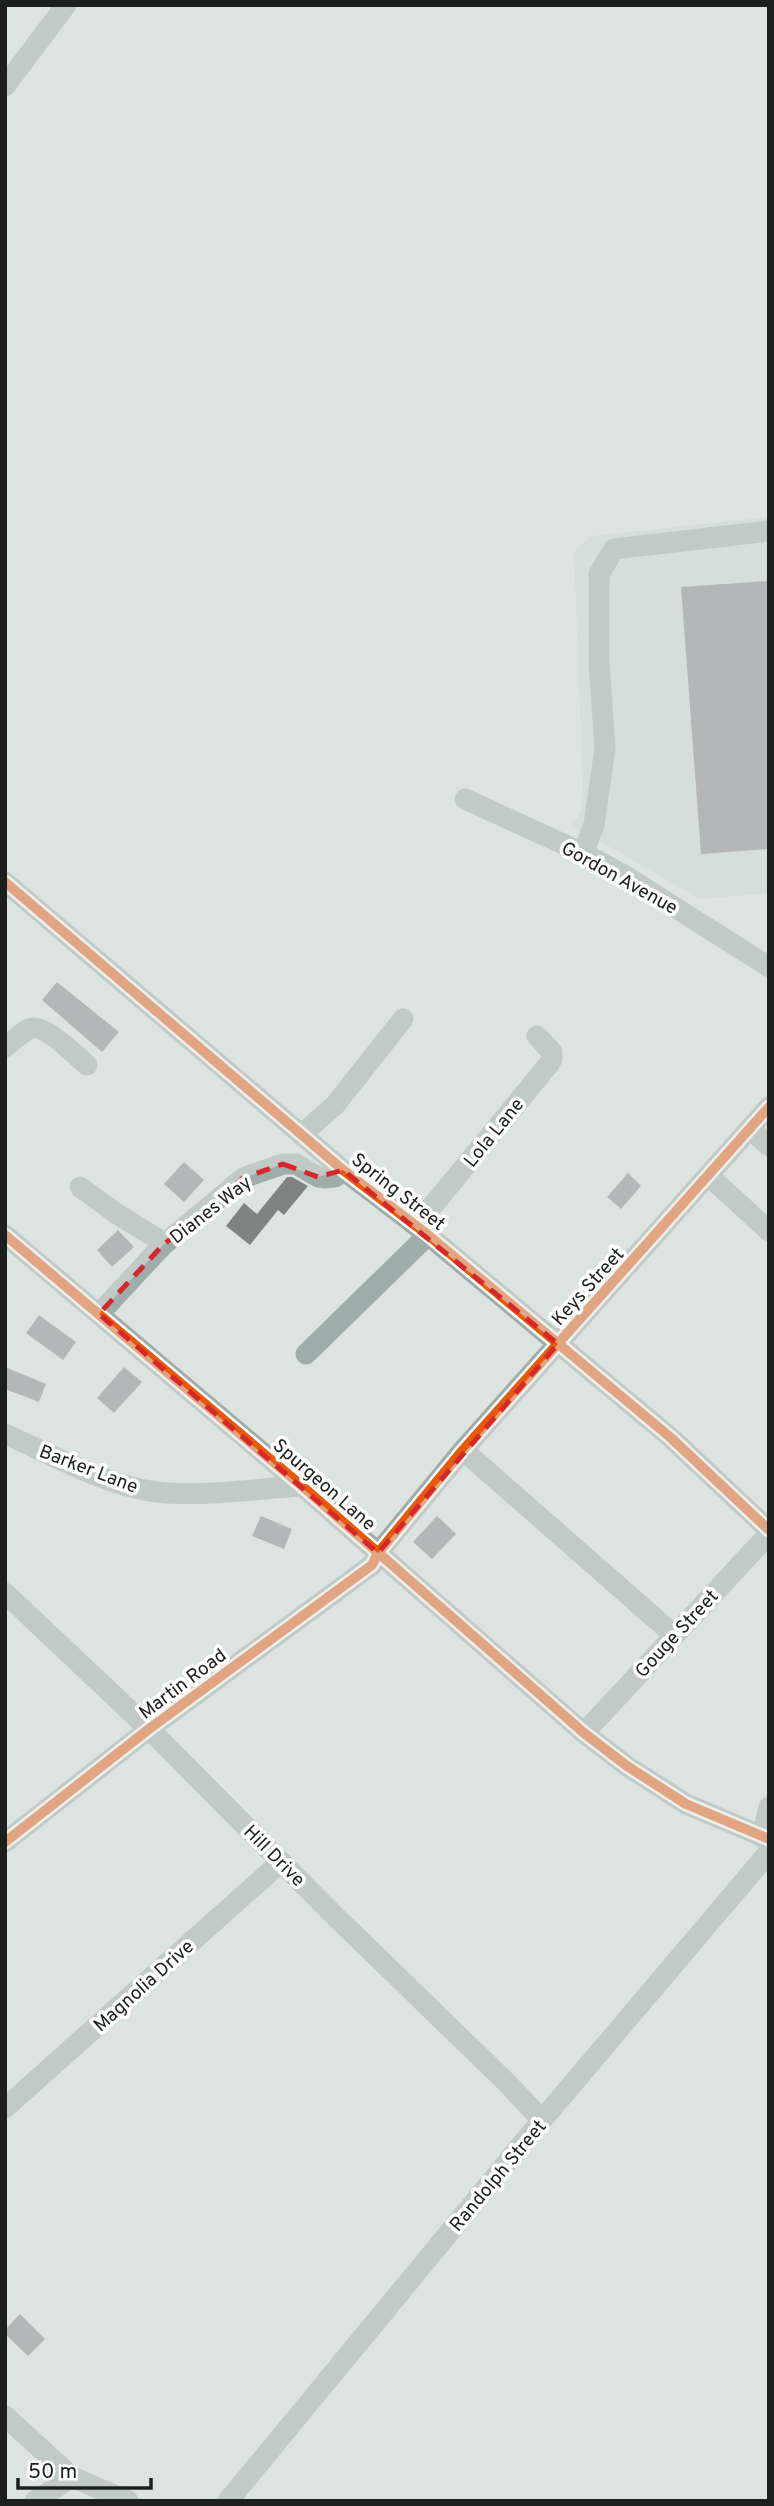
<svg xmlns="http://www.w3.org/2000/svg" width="774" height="2506" font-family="Overpass,sans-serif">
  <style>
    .built { fill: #c9d9d4 }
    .building { fill: #7f8483 }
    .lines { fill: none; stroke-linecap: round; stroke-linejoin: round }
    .minor { stroke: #9eada9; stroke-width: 21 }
    .cycleway-casing { stroke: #fff; stroke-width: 15 }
    .cycleway { stroke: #e8590c; stroke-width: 10 }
    .marked { fill: none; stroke: #d62828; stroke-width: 5; stroke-dasharray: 14 9; stroke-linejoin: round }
    .labels { text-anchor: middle; stroke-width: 7; stroke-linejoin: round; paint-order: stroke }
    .street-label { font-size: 19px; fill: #1b201f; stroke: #fff }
  </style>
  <rect width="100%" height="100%" fill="#dce4e2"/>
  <path class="built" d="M769,517v376l-70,6 -128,-75 10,-12 2,-21 -9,-239 17,-16z"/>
  <g class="building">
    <path d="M769,581v268l-68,5 -20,-267z"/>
    <path d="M57,982l62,50 -17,20 -60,-52z"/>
    <path d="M184,1162l20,18 -20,22 -20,-18z"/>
    <path d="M628,1173l13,13 -20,23 -14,-12z"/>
    <path d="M287,1177h5l16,9 -24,29 -6,-5 -28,35 -24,-19 18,-23 13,11z"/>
    <path d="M118,1230l16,17 -22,20 -15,-17z"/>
    <path d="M39,1315l37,27 -13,18 -37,-27z"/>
    <path d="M5,1367l41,17 -7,18 -34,-13z"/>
    <path d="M124,1367l18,15 -28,31 -17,-15z"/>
    <path d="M261,1516l31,13 -8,20 -32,-13z"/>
    <path d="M437,1516l19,18 -24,25 -19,-17z"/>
    <path d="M20,2314l25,25 -17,17 -23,-22v-4z"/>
  </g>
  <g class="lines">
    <g class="minor">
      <path d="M5,86l61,-81"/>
      <path d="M465,799l118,54 41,22 145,92"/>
      <path d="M583,853l11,-28 11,-77 -6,-85v-89l15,-25 155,-18"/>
      <path d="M5,882l338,288 85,65 242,202 99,93"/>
      <path d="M5,1047c8,-5 19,-18 28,-19 14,-2 43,28 54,37"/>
      <path d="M751,1129l18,17"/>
      <path d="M301,1135l34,-30 68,-86"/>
      <path d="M709,1176l60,55"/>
      <path d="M80,1187l37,27 39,24 6,8"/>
      <path d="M416,1226l133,-162 3,-5v-7l-15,-16"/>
      <path d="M5,1235l297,251 282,247 43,33 59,38 83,35"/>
      <path d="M99,1314l63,-68 81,-68 40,-14h13l22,13 6,1 11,-1 8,-7"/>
      <path d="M306,1354l122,-119"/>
      <path d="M5,1434c48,21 99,51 151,58 47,5 98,-3 146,-6"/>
      <path d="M463,1450l211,185"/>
      <path d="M5,1593l144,136 187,188 170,165 36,38"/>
      <path d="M584,1733l185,-199"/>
      <path d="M762,1837l7,-30"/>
      <path d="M5,1842l144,-113 223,-164 6,-12 85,-103 306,-343"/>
      <path d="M5,2108l276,-246"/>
      <path d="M5,2416l67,61 56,24"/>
      <path d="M35,2501l37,-24"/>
      <path d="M228,2501l314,-381 227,-268"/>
    </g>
    <g class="cycleway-casing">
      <g id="cycleway">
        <path d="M5,882l338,288 85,65 242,202 99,93"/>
        <path d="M5,1235l297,251 282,247 43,33 59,38 83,35"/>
        <path d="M5,1842l144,-113 223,-164 6,-12 85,-103 306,-343"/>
      </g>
    </g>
    <use href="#cycleway" class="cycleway"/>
  </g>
  <path d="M0 0H774V2506H0ZM283,1164l35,13 25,-7 215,174 -180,209 -279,-239 63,-68 81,-68z" fill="#dce4e2" fill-opacity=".55" fill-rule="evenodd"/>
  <path class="marked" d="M283,1164l35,13 25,-7 215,174 -180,209 -279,-239 63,-68 81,-68z"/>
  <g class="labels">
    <g class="street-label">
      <text transform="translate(620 877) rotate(29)" y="7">Gordon Avenue</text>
      <text transform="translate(493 1132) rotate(-51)" y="7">Lola Lane</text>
      <text transform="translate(399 1191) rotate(38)" y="7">Spring Street</text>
      <text transform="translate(210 1209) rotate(-38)" y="7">Dianes Way</text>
      <text transform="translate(587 1286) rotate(-48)" y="7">Keys Street</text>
      <text transform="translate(89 1468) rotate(21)" y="7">Barker Lane</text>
      <text transform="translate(325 1484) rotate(41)" y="7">Spurgeon Lane</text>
      <text transform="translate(676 1633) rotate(-47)" y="7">Gouge Street</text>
      <text transform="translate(182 1683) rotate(-37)" y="7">Martin Road</text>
      <text transform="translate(275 1855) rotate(45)" y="7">Hill Drive</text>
      <text transform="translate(143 1985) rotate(-42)" y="7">Magnolia Drive</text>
      <text transform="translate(497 2175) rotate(-50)" y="7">Randolph Street</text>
    </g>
  </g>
  <rect width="774" height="2506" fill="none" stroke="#1b201f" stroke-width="14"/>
  <path d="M18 2478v10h133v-10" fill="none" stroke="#1b201f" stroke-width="3.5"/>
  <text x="28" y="2478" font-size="21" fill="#1b201f" stroke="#ffffff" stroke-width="5" paint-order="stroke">50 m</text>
</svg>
